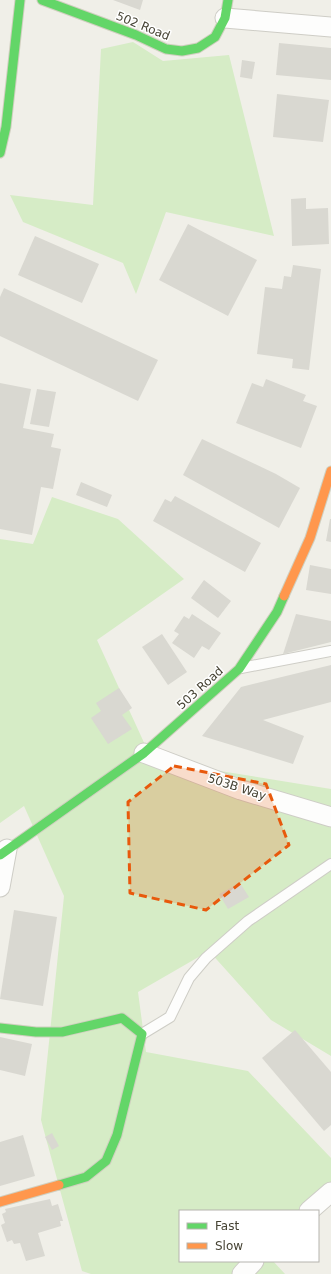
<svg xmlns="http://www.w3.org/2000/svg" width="331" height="1274" font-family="'DejaVu Sans',sans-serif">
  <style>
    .green { fill: #d6ecc6 }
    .building { fill: #d9d8d1 }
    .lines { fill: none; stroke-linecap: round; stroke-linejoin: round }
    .lane-casing { stroke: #cecdc6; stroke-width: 12 }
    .street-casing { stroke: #cecdc6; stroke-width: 21 }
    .fast-casing { stroke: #d0cfbf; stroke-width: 11 }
    .slow-casing { stroke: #d0cfbf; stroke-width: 11 }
    .lane { stroke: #fdfdfc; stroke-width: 10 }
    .street { stroke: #fdfdfc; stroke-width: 19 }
    .fast { stroke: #63d668; stroke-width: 9 }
    .slow { stroke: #ff974d; stroke-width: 9 }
    .marked { fill: #e8590c; fill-opacity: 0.2; stroke: #e8590c; stroke-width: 3; stroke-dasharray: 8 5; stroke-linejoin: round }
    .labels { text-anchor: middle; stroke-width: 3; stroke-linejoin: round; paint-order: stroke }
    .street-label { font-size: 12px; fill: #464334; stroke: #fff }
  </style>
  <rect width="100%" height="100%" fill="#f0efe8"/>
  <g class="green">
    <path d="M133,42l30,19 66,-6 45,181 -108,-24 -30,82 -13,-31 -100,-41 -13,-27 83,10 8,-156z"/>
    <path d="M52,497l66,22 66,60 -87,61 55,120 179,29v267l-60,-36 -62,-69 -71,41 8,60 102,19 83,87v41l-15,12h-136v50h93l12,13h-194l-9,-3 -41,-151 23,-224 -40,-90 -24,17v-284l33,5z"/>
  </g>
  <g class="building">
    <path d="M113,0h30l-3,10z"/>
    <path d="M279,43l52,5v32l-55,-5z"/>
    <path d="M242,60l13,2 -3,17 -12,-2z"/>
    <path d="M277,94l52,6 -6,42 -50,-5z"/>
    <path d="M306,198v11l22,-1 1,36 -37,2 -1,-47z"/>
    <path d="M188,224l69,36 -29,56 -69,-36z"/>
    <path d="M35,236l64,28 -17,39 -64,-28z"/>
    <path d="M293,265l28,4 -12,101 -17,-2 1,-9 -36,-5 8,-67 17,2 2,-13 7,1z"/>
    <path d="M4,288l154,72 -20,41 -138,-65v-39z"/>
    <path d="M266,379l40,16 -3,6 14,5 -16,42 -65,-25 16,-40 11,4z"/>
    <path d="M0,383l31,6 -8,39 31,6 -3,13 10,2 -8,40 -12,-2 -9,48 -32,-6z"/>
    <path d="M37,389l19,3 -7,35 -19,-3z"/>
    <path d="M202,439l74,35 24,14 -21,40 -96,-53z"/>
    <path d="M81,482l31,13 -5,12 -31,-12z"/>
    <path d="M175,496l86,47 -16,29 -92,-51 12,-22 6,3z"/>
    <path d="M330,519h1v23l-5,-1z"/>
    <path d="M310,565l21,4v25l-25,-4z"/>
    <path d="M204,580l27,21 -13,17 -27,-20z"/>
    <path d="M192,614l29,19 -12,17 -7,-4 -8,12 -22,-15 7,-9 -5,-3 10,-15 5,3z"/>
    <path d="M296,614l35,7v21l-48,12z"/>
    <path d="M162,634l25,38 -19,13 -26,-38z"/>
    <path d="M331,665v37l-68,18 41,16 -11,28 -91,-28 39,-49z"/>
    <path d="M119,688l13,20 -10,7 10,14 -24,15 -17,-26 10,-7 -5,-8z"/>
    <path d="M240,883l9,14 -21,12 -9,-15z"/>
    <path d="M14,910l43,7 -14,89 -43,-7z"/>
    <path d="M295,1030l36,42v53l-7,6 -62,-73z"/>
    <path d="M0,1037l32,7 -7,32 -25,-6z"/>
    <path d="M52,1133l7,13 -7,4 -7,-13z"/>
    <path d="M23,1135l12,41 -35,10v-44z"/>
    <path d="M50,1199l2,7 6,-2 5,17h-3l1,5 -23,7 7,23 -19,5 -6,-18 -6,1 -2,-4 -5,2 -6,-17 4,-2 -3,-9 4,-2 -1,-3z"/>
  </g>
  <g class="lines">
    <g class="lane-casing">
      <g id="lane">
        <path d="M241,668l90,-17"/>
        <path d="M142,1034l28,-17 19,-39 17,-20 42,-37 83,-57"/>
      </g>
    </g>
    <g class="street-casing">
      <g id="street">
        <path d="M225,18l106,9"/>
        <path d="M144,753l97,37 90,27"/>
        <path d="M0,887l7,-38"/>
        <path d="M309,1211l22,-19"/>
        <path d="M242,1274l12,-13"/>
      </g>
    </g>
    <g class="fast-casing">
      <g id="fast">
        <path d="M42,0l94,35 30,14 16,2 16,-3 17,-11 10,-19 3,-18"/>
        <path d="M0,153l6,-26 14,-127"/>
        <path d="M0,855l144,-102 95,-84 38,-57 7,-16"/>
        <path d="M0,1028l36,4h26l60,-14 20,16 -25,101 -11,26 -20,16 -27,8"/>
      </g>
    </g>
    <g class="slow-casing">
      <g id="slow">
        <path d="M284,596l26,-58 21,-67"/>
        <path d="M0,1202l59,-17"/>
      </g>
    </g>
    <use href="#lane" class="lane"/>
    <use href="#street" class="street"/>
    <use href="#fast" class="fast"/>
    <use href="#slow" class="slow"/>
  </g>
  <path class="marked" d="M174,766l92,18 23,61 -83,65 -76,-17 -2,-91z"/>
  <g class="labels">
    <g class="street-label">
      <text transform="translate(143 26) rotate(22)" y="4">502 Road</text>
      <text transform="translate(200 688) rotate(-42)" y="4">503 Road</text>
      <text transform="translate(237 787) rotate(18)" y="4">503B Way</text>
    </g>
  </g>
  <rect x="179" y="1210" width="140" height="52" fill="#ffffff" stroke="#b5b4ae"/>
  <rect x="187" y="1223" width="20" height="6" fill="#63d668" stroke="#b5b4ae"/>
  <text x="215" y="1230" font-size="12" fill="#464334">Fast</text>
  <rect x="187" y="1243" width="20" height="6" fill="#ff974d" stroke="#b5b4ae"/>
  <text x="215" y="1250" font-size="12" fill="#464334">Slow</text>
</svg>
